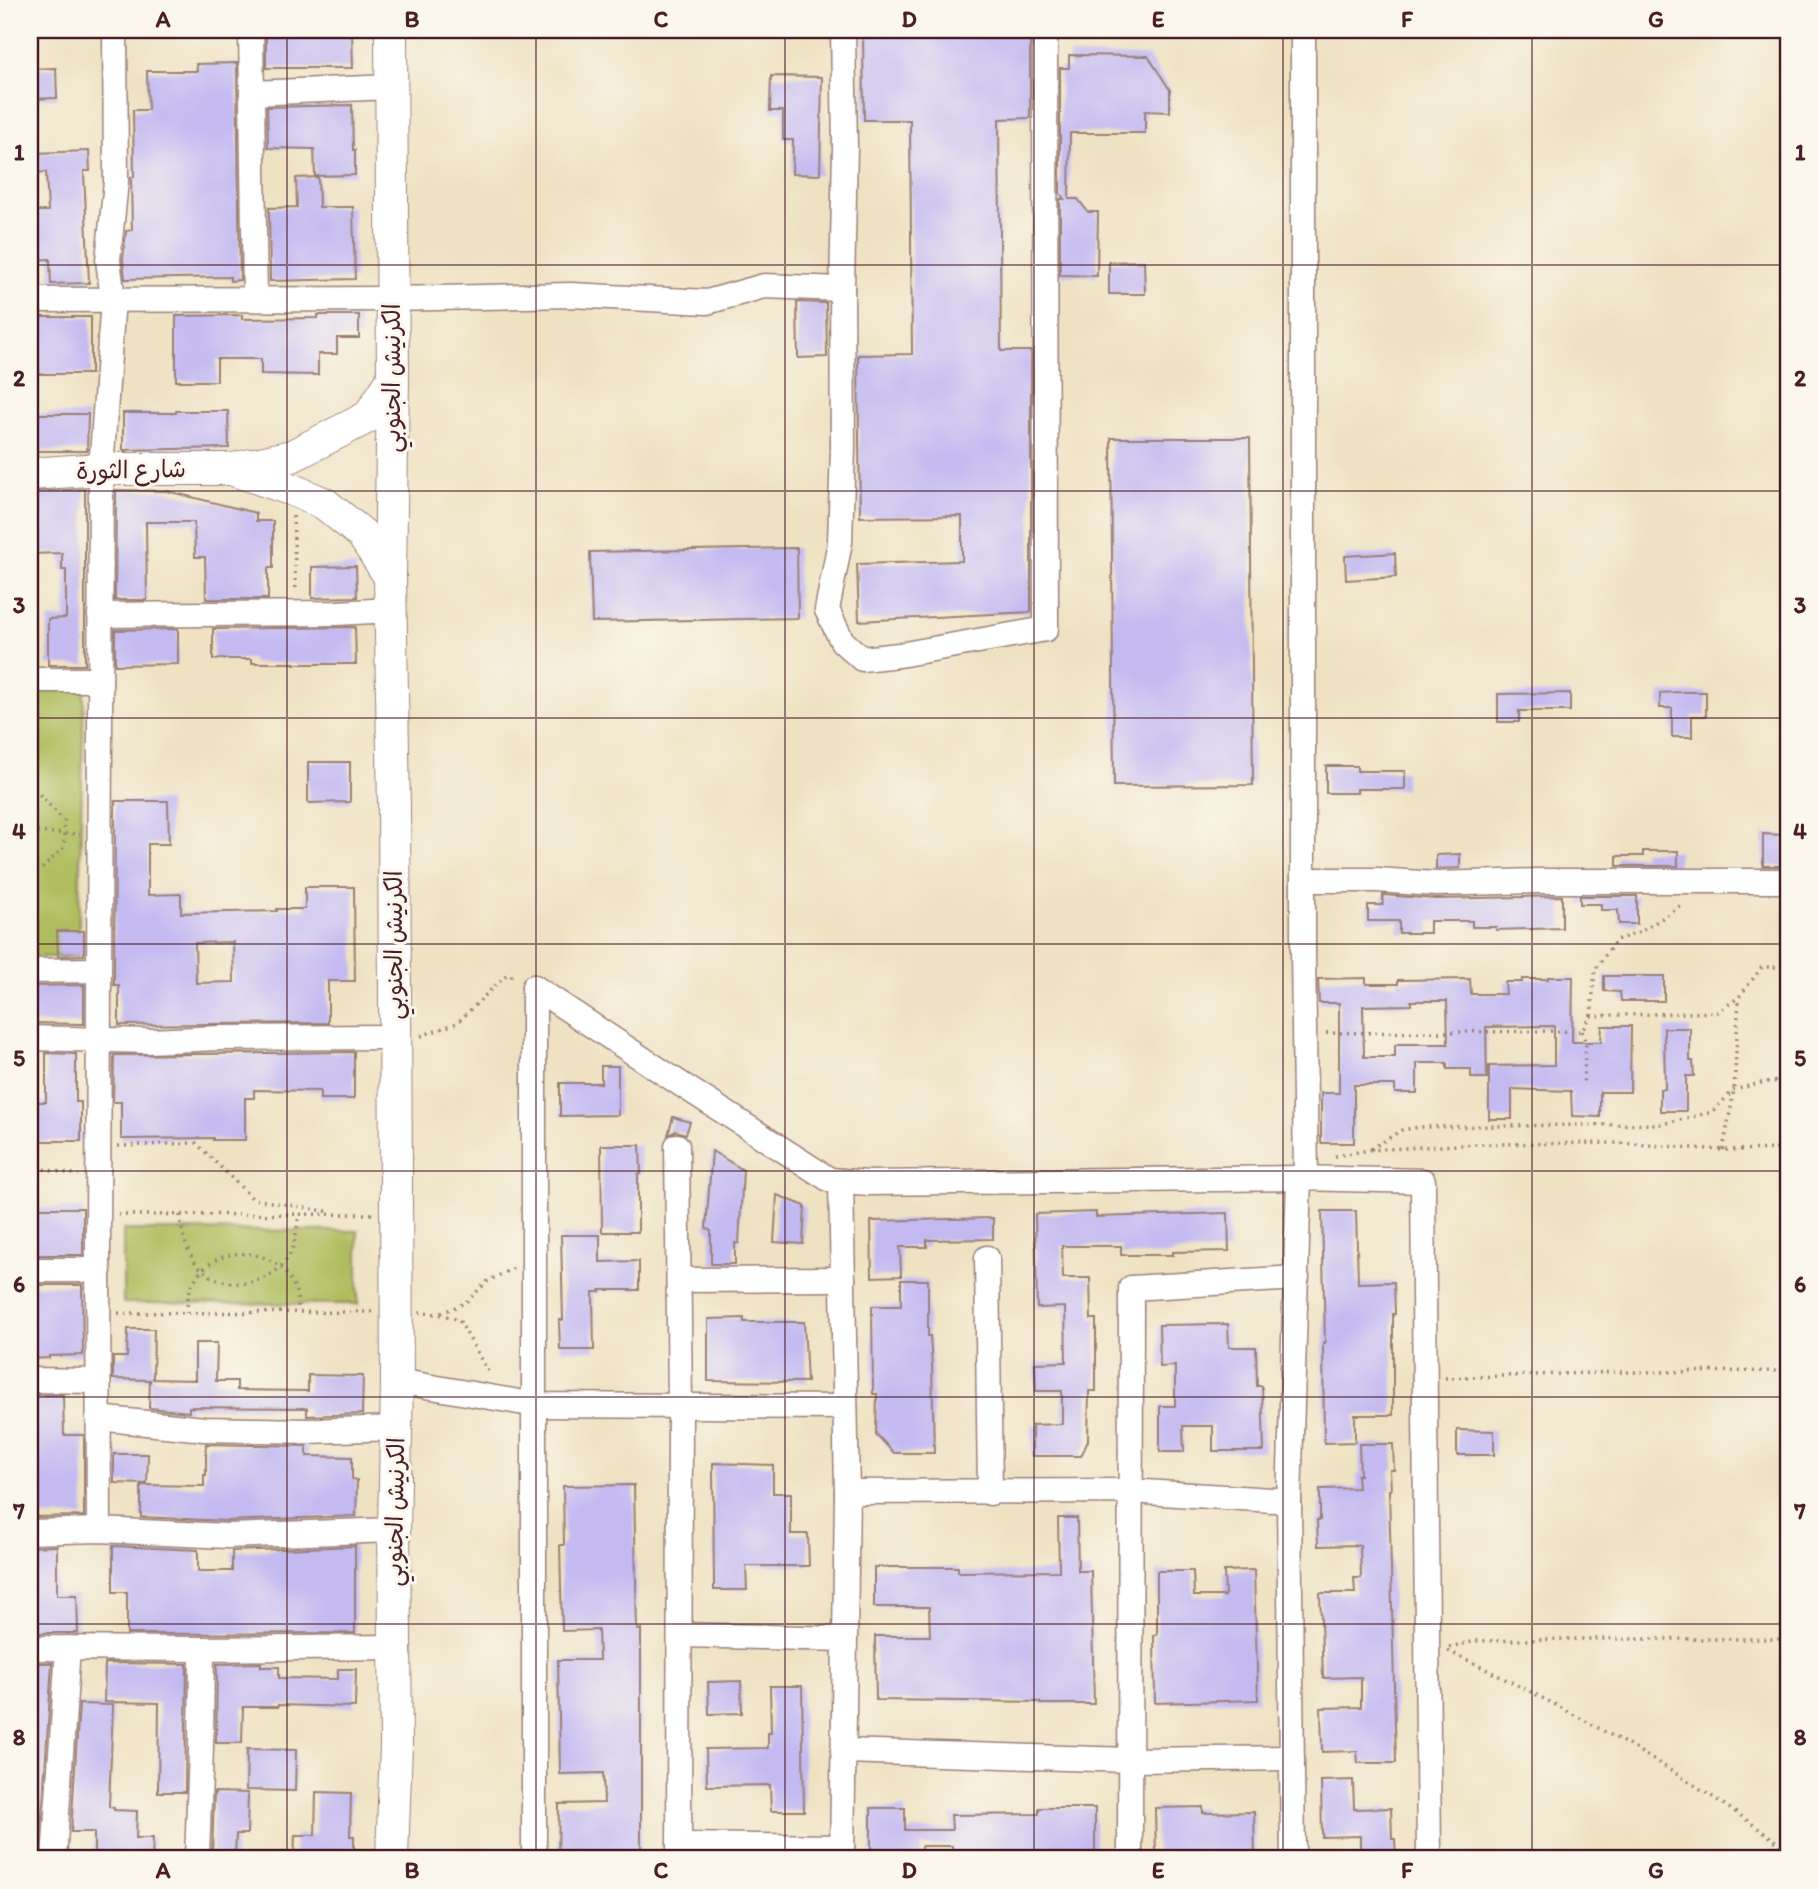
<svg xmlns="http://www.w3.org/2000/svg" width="1819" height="1889" font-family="Itim,'Playpen Sans Arabic',sans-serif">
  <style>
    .green { fill: #b0bd5f; stroke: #7d6e45; stroke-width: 2 }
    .building { fill: #c4b9f1; fill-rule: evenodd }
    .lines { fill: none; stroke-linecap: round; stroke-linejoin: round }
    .minor-casing { stroke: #9c8077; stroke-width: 27 }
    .major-casing { stroke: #9c8077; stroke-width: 34 }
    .path { stroke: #9c8077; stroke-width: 3.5; stroke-dasharray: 2 5; stroke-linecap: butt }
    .minor { stroke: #fff; stroke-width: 24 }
    .major { stroke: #fff; stroke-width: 32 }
    .grid { fill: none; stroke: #4a1f2b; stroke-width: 2; stroke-opacity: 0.55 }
    .labels { text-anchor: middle; stroke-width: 6; stroke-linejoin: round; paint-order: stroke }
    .street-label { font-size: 24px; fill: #4a1f2b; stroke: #fbf7ec }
    .neatline { fill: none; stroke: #4a1f2b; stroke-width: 2.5 }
    .grid-label { font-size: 23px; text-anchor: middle; font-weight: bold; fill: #4a1f2b }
  </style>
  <rect width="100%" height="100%" fill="#fbf7ec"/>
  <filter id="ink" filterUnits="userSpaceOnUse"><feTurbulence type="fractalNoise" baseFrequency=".0143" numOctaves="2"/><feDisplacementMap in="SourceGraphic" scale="14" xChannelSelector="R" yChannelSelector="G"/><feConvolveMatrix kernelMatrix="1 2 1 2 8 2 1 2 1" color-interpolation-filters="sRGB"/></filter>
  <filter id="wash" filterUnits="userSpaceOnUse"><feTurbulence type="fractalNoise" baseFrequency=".00686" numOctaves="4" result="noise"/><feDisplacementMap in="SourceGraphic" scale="28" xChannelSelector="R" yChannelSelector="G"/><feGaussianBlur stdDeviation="1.57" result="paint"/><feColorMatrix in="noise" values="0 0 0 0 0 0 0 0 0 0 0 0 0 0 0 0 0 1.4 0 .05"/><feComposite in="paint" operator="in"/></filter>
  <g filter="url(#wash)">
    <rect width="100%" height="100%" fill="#efe2c3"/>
    <g class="green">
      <path d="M84,689l-6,268h-48v-266z"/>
      <path d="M123,1230l235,1v73l-235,-1z"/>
    </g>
    <g id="blocks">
      <g class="building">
        <path d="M266,30h86l1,38h-87z"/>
        <path d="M863,30h167v88l-31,1 2,232h30v261l-172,9 -2,-57 105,-3v-45l-102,1 -2,-162 54,-1 -2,-234h-46z"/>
        <path d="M1069,55l79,1 22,34v22l-25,-1v22h-75l-1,66h9l10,13h10l-1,64 -37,-1v-76h4l-4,-6v-125h9z"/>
        <path d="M237,63l3,217 -10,1v-4l-105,2 -2,-19 3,-29 6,-1 -1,-53h3l-1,-67h15l-1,-39h50l-1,-7z"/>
        <path d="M56,68l1,30 -27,1v-30z"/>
        <path d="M771,76l51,1 -2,98 -28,-1 1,-34h-10v-29h-13z"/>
        <path d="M352,105l1,45h2v25l-40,1 -1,-27 -46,-1 -1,-41z"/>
        <path d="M89,151l1,20h-6l5,112 -38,1 -1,-25 -20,1v-49h18l-2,-39 -12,1 -1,-20z"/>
        <path d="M318,177l1,30h34l2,72 -85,2 -1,-73 28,-1 -1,-29z"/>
        <path d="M1144,261l1,33h-36v-32z"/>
        <path d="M797,302l29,1 1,54 -29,1z"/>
        <path d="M242,315v4l76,-1v-3h41v23h-22v16h-19v21l-57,-1v-15h-44v22h-41v-65z"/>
        <rect x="30" y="317" width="61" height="57"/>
        <path d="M176,411h52l1,37 -106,2v-37h53z"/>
        <path d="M30,414h58l-1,37h-57z"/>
        <path d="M1111,438h139l3,347 -139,1z"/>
        <path d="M85,489v176h-37v-46l18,-1v-48h-4v-17l-32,1 1,-62z"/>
        <path d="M116,490l51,1 89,22v8h17v47h-5v31h-62l-1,-42h-10l-1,-35h-48l1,78h-32z"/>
        <path d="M797,548l1,70 -206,4 -2,-70z"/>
        <path d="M1395,553l1,24 -50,3 -1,-24z"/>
        <path d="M356,566l1,31 -45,1v-31z"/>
        <path d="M355,627l1,37h-62v-1h-42v-4h-39v-30z"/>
        <path d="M178,629v35l-63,1v-35z"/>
        <path d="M1681,692h25v24h-14v21h-20v-29h-12v-15z"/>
        <path d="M1570,693v18h-51v11h-21v-28z"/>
        <path d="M308,762h42v40l-42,1z"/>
        <path d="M1326,766h31v5h48v18h-48v4h-31z"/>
        <path d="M115,801h53l1,43h-21v51l33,-1v19l96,-2v-2h28v-22h49l1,94h-27v42l-209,2v-40h-5zM233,942l1,40 -38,1 -1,-40z"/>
        <path d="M1763,834l20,1 1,15h5v16h-26z"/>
        <path d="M1643,851h35v15h-61v-10h26z"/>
        <path d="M1460,854v14l-24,1v-14z"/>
        <path d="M1383,895l53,4 126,-3v32l-66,2v-3h-24v-6h-42v12h-31v-12h-31v-16h15z"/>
        <path d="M1580,896h57v28h-18l-1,-14h-17v-6h-21z"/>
        <path d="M57,931h27v24l-26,1z"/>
        <path d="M1604,976h60v25h-43l-1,-9 -16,-1z"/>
        <path d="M1548,977h25l-1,65h29l1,-16h29l-1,66h-30v25l-28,-1 -1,-25 -59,-2v30h-23v-53l65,-1v-39l-68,1 1,51h-16v-9h-24v-6h-30v30h-22v-8h-41v58h-33v-50h18v-90h-20l-1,-24 48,-1v6h32v-4l72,-1 1,15h35l-1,-12h17v-3h26zM1411,1001h36l1,43h-50v1h-3v12h-31l-1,-51 48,-1z"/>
        <path d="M84,985v39l-54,-1v-37z"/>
        <path d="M1664,1028h26v33h3l1,15h-8v35h-26v-22h5z"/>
        <path d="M354,1052v47h-34v-8l-66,-1v8h-9v42h-32v-2l-92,1v-37h-8l1,-47z"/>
        <path d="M46,1053l30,1v48h5v39h-45v-39h10z"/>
        <path d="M601,1066h17v49l-58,1v-33h41z"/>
        <path d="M673,1117l17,5 -4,12 -10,-3 -8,4z"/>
        <path d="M601,1145h39l1,29h-3v58h-36z"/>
        <path d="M712,1151l31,19 -4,73h-4v21h-24v-33l-5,-3z"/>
        <path d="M777,1195l28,11 -2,38 -29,-2z"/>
        <path d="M33,1208h50v47h-53v-23h3z"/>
        <path d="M1322,1211h34l2,72 36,-1 1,32h-2v101h-38v27l-31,1 -1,-100h2z"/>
        <path d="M1096,1212v5l132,-4 1,38 -56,1v3h-52v-9h-59l1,32h27l1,41h5v72h-7l-1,50 -7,15h-49v-31l30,-1v-33h-26l-1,-28 31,-1 -1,-55 -28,1 -2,-94z"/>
        <path d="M993,1218v21l-66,1v7h-27l1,29 -29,1 -1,-56z"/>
        <path d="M561,1235h39v27l39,-1v29h-39v2h-7l1,58h-34l-1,-30h4z"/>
        <path d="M901,1280h27v56h2l2,29 2,88h-40l-18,-19 1,-40h-4l-1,-88h29z"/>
        <path d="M30,1285h52l1,70 -34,1v2l-19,1z"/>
        <path d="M744,1318v4h60l3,60 -99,-1v-62z"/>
        <path d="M1228,1324l1,23h27l1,39h5l2,65h-51v-25h-30l1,26h-24v-46h15v-40l-15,1 -1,-42z"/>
        <path d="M128,1329h26l-1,50 42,1v-37h22l-1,38h21v9l71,1v-16l55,1 -1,38 -55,2v-8l-118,-1v5l-40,-4 1,-28 -37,-1v-22h14z"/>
        <path d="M30,1395h33l1,40h20v81l-54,1z"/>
        <path d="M1457,1430l37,1v24h-37z"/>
        <path d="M206,1444l101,2v10l45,1v22l5,1 -1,36 -129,5 -86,-4v-32l63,1v-11h2z"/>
        <path d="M1359,1444h34l1,26h-4l1,20h-2l7,273h-38l-1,-12 -35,1 -1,-44 40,-1v-30l-38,1 -3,-85h35l-1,-15h7l-1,-33 -42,1 -1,-26h3v-31l38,-1 -1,-13h3z"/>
        <path d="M114,1454h34l-1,30 -33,-1z"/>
        <path d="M713,1463l60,2v28h18v41h17l1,32h-63l1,24h-33z"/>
        <path d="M634,1485l3,145 4,-1v230h-83l1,-55 45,-1 -1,-30 -43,1 -2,-114h41l-1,-30 -36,1 -2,-86h4l-1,-59z"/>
        <path d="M1058,1518h19l1,53h13l3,133h-54v-2l-164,-2 -1,-64h55l-1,-29h-55v-40h84v5l101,-1z"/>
        <path d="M57,1546v49h20l1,38h-48v-86z"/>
        <path d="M113,1546l85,4v21h34v-20l123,-5v87l-228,1v-42h-14z"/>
        <path d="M1254,1570l4,130 -103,3 -1,-68h3v-64h36l1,25h31l-1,-25z"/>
        <path d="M30,1663h22l-11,169h-11z"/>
        <path d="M105,1663l82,1 -2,128h-27l1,-89 -55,-1z"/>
        <path d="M261,1663v4h18v11l59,1v-10h18l-1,38 -77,-2v2h-35l-1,36h-26l1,-79z"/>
        <path d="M741,1681l1,32 -33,1 -1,-32z"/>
        <path d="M770,1686h32l2,125h-33l-1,-26 -63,1 -1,-37 62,-1v-15h3z"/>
        <path d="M79,1704l34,1 -4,102 5,1v2l23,1 -1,27h17l-1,21h-58v-27h-23z"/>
        <path d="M247,1749l49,1 -1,41 -49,-1z"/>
        <path d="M1353,1780l1,29 37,-1 1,31h3l1,20h-36v-23l-38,1 -1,-56z"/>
        <path d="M214,1792l34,1 -1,41h-11l-1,25h-23z"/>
        <path d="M316,1792l35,1 -1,43h4v23h-60l1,-24h20z"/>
        <path d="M1203,1807v6l51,-1 1,47h-99l-1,-51z"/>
        <path d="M871,1808h34v22h47l-1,-15 88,-1v-6h56v51h-143v-13h-31v13h-50z"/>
      </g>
    </g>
  </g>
  <g filter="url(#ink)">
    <use href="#blocks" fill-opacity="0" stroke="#9c8077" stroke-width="2"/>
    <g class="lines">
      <g class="minor-casing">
        <g id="minor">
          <path d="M251,30l4,269"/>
          <path d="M843,30l2,117 -3,142 1,158 -3,95 -13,68 15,31 20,18 37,-4 147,-26 -1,-599"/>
          <path d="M1303,30v921l3,227"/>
          <path d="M252,93l139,-6"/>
          <path d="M30,300l362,-1 179,-4 136,7 57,-16 78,3"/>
          <path d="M100,615l237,-2 54,-3"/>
          <path d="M30,680h70"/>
          <path d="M1303,880h74l59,4 102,-3h251"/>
          <path d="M30,971l69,-1"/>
          <path d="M534,987l142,94 154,99 38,3 431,-5 124,3 6,678"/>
          <path d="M534,987v872"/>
          <path d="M30,1038l118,3 72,-3 174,-1"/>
          <path d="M677,1146l3,261 -1,452"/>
          <path d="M841,1181l6,311 -5,367"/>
          <path d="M987,1258l3,235"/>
          <path d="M30,1270h69"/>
          <path d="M679,1280l164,-1"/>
          <path d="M30,1380l68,1"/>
          <path d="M397,1381l139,24 309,2"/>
          <path d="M98,1418l106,11 104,2 88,-3"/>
          <path d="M847,1492l282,-1 160,10"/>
          <path d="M99,1530l-1,-285 3,-776 12,-170 -5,-39 8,-78 -1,-152"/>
          <path d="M30,1532l69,-2 128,6 167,-6"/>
          <path d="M680,1635l164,4"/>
          <path d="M30,1648l172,1 192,-2"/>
          <path d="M843,1751l287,9 162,-2"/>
          <path d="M679,1845l163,2"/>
          <path d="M54,1859l14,-211"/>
          <path d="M197,1859l4,-112 1,-98"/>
          <path d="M1130,1859l1,-571 166,-10"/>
          <path d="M1293,1859l-4,-358 10,-323"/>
        </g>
      </g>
      <g class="major-casing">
        <g id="major">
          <path d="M391,30l2,349 -3,198 4,231 3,573 -3,149 2,215 -4,114"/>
          <path d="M234,470l59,20 32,14 37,30 28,43"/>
          <path d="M30,474l71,-5h132l59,-13 76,-39 25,-38"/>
        </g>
      </g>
      <g class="path">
        <path d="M293,516l3,77"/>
        <path d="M30,784l34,37v26l-34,33"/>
        <path d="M30,814c6,11 5,24 0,35"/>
        <path d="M30,832l50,2"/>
        <path d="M1591,1016l4,-46 21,-30 25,-8 42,-28"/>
        <path d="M1582,1031l4,13 -3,41"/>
        <path d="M1326,1033l256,-2 9,-15 127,-4 21,-15 23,-30h27"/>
        <path d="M421,1036l36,-13 50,-49 9,4"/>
        <path d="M118,1146l78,-3 57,56 78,13"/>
        <path d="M1371,1149l31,-19 18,-3 242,-3 50,-12 22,-22 31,-8 24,-1"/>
        <path d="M1723,1150l11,-60 5,-93"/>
        <path d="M1335,1156l34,-6 107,-6 143,-1 104,7 66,-1"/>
        <path d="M30,1167l49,8"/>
        <path d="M118,1215l255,-1"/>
        <path d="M180,1215c2,18 6,37 18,51 27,28 76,21 93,-14 5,-12 6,-26 8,-38"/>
        <path d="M118,1313l255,-1"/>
        <path d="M187,1313c-2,-80 114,-78 111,-1"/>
        <path d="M419,1313l20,1 20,6 31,55"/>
        <path d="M441,1313l24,-10 23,-22 26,-13"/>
        <path d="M1445,1378l175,-6 169,-1"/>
        <path d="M1449,1647l27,-6 92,-2h221"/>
        <path d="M1448,1651c119,57 236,120 341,200"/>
      </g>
      <use href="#minor" class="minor"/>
      <use href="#major" class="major"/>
    </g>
  </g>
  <path class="grid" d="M287,30v1829M536,30v1829M785,30v1829M1034,30v1829M1283,30v1829M1532,30v1829M30,265h1759M30,491h1759M30,718h1759M30,944h1759M30,1171h1759M30,1397h1759M30,1624h1759"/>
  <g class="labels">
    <g class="street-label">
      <text transform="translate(392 378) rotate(-90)" y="8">الكرنيش الجنوبي</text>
      <text transform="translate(131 470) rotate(-1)" y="8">شارع الثورة</text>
      <text transform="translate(394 945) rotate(-90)" y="8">الكرنيش الجنوبي</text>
      <text transform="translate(395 1512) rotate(-89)" y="8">الكرنيش الجنوبي</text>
    </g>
  </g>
  <rect width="1819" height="1889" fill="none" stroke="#fbf7ec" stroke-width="77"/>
  <rect x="38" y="38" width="1742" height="1812" class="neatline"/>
  <g class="grid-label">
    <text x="163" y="27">A</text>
    <text x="412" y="27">B</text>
    <text x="661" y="27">C</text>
    <text x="909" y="27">D</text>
    <text x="1158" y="27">E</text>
    <text x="1407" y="27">F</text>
    <text x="1656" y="27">G</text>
    <text x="19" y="160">1</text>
    <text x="1800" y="160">1</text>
    <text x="19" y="386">2</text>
    <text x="1800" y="386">2</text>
    <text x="19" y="613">3</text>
    <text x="1800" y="613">3</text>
    <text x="19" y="839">4</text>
    <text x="1800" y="839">4</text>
    <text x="19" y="1066">5</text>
    <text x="1800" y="1066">5</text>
    <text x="19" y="1292">6</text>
    <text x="1800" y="1292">6</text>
    <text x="19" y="1519">7</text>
    <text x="1800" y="1519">7</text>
    <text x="19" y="1745">8</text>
    <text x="1800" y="1745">8</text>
    <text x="163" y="1878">A</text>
    <text x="412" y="1878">B</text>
    <text x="661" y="1878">C</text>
    <text x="909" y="1878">D</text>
    <text x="1158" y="1878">E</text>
    <text x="1407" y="1878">F</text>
    <text x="1656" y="1878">G</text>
  </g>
</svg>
